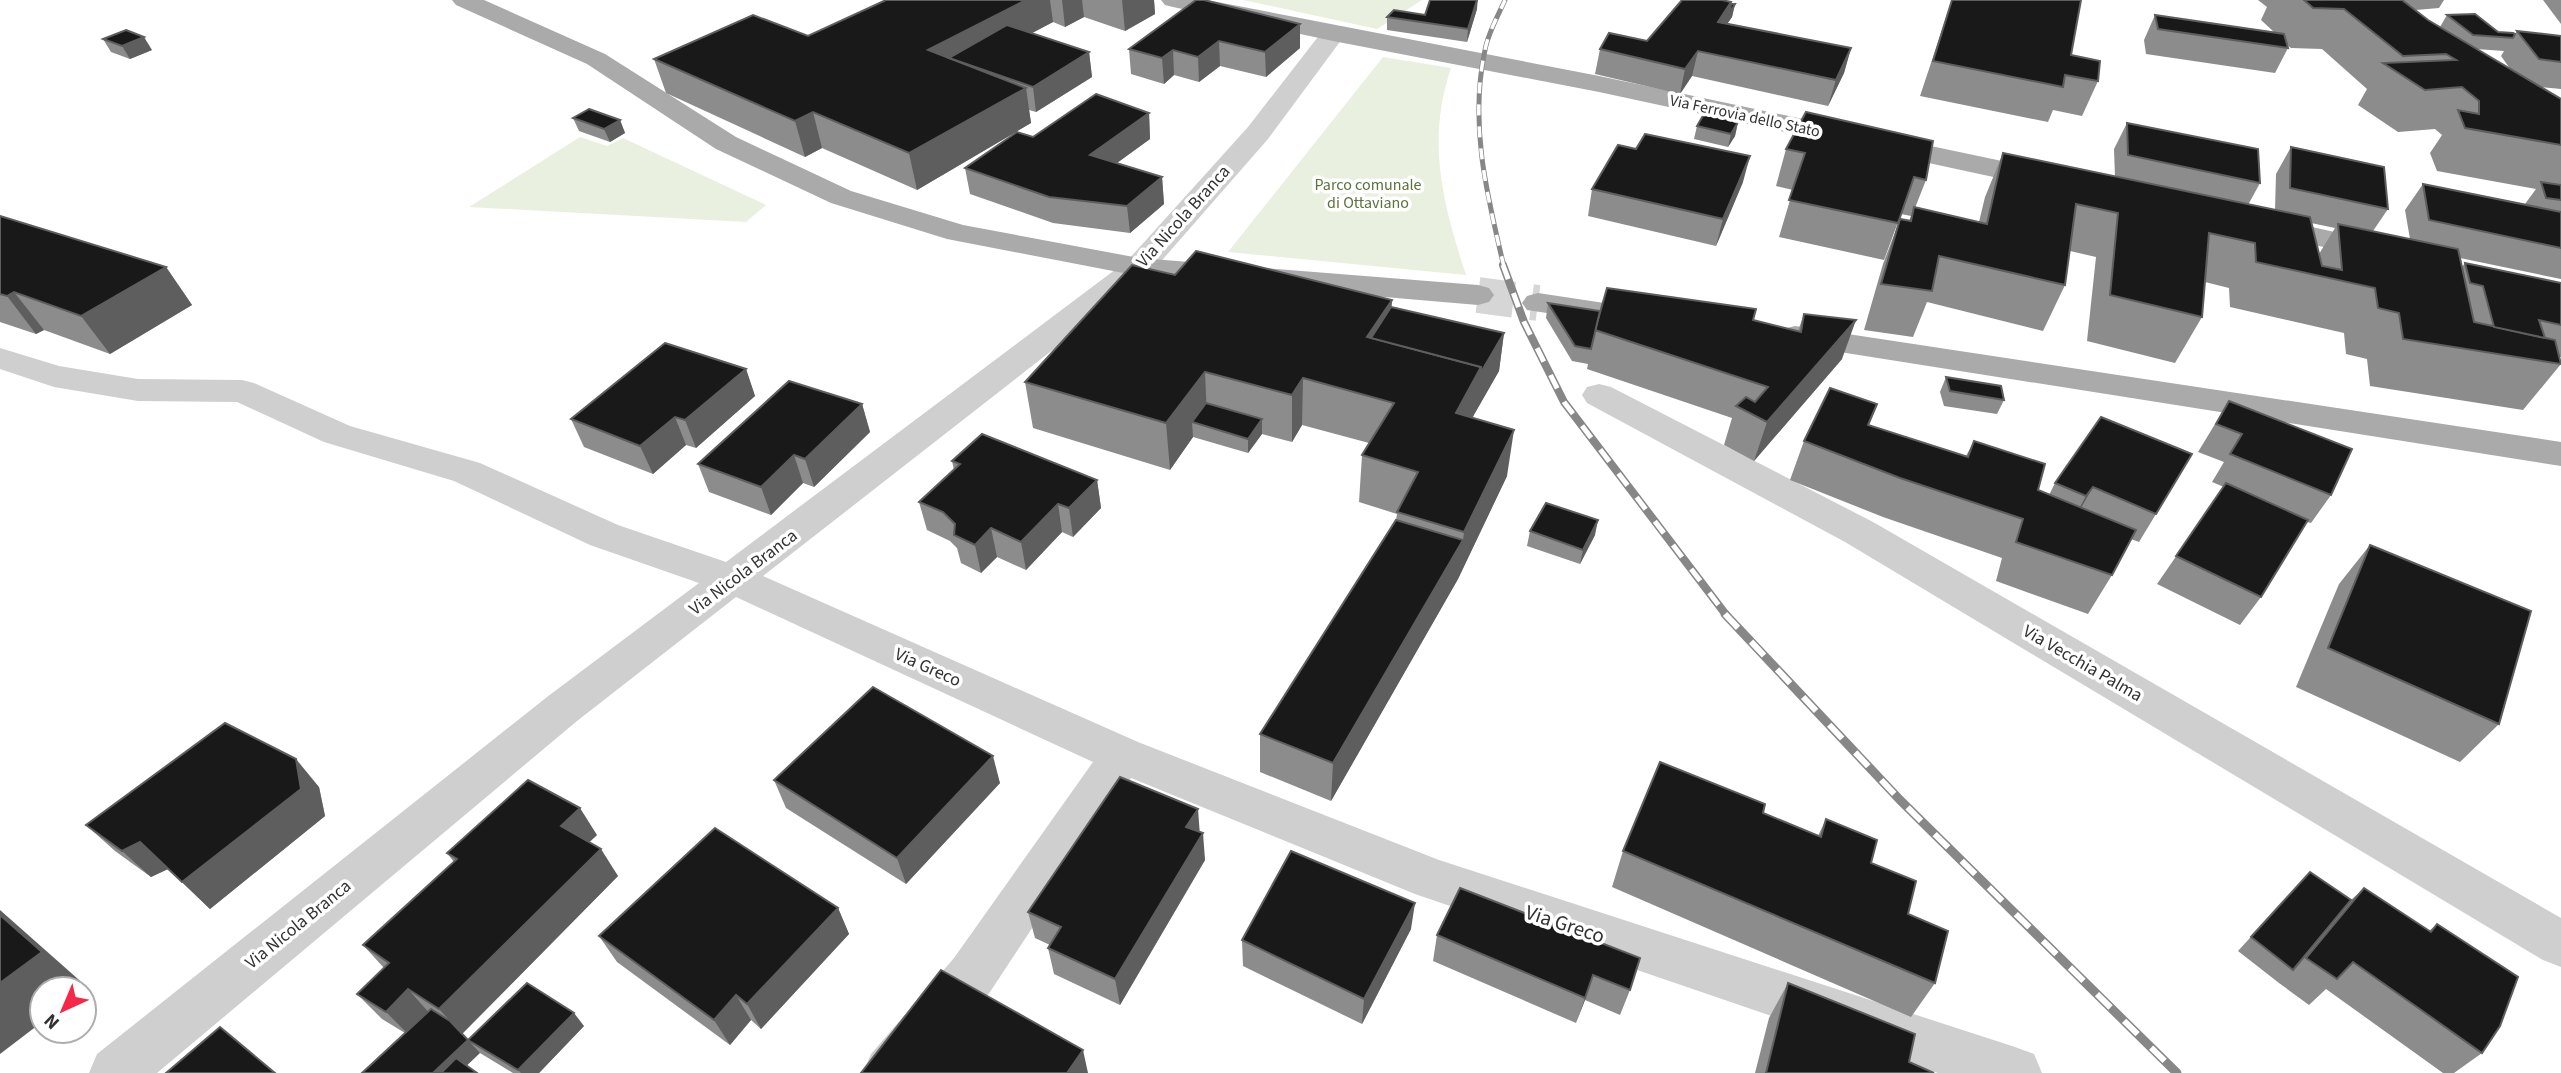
<svg xmlns="http://www.w3.org/2000/svg" width="2561" height="1073" font-family="'Source Sans 3',sans-serif">
  <style>
    .green { fill: #e9f0df }
    .lines { fill: none; stroke-linecap: round; stroke-linejoin: round }
    .major-tunnel { stroke: #d6d6d6; stroke-width: 36; stroke-dasharray: 36 18; stroke-linecap: butt }
    .minor { fill: #cfcfcf; fill-rule: evenodd }
    .major { fill: #aaa; fill-rule: evenodd }
    .rail-far2-casing { stroke: #878787; stroke-width: 5 }
    .rail-far1-casing { stroke: #878787; stroke-width: 8 }
    .rail-casing { stroke: #878787; stroke-width: 9 }
    .rail-far2 { stroke: #fff; stroke-width: 3.5; stroke-dasharray: 11; stroke-linecap: butt }
    .rail-far1 { stroke: #fff; stroke-width: 5; stroke-dasharray: 15; stroke-linecap: butt }
    .rail { stroke: #fff; stroke-width: 6; stroke-dasharray: 19; stroke-linecap: butt }
    .wall { fill: #8c8c8c; fill-rule: evenodd }
    .shaded-wall { fill: #5e5e5e }
    .building { fill: #191919; stroke: #5e5e5e; stroke-width: 2 }
    .labels { text-anchor: middle; stroke-width: 7; stroke-linejoin: round; paint-order: stroke }
    .far-street-label { font-size: 16px; fill: #323232; stroke: #fff }
    .far-park-label { font-size: 16px; fill: #59733a; stroke: #fff }
    .street-label { font-size: 18px; fill: #323232; stroke: #fff }
    .near-street-label { font-size: 21px; fill: #323232; stroke: #fff }
  </style>
  <rect width="100%" height="100%" fill="#fff"/>
  <g class="green">
    <path d="M1243,0h179l-45,29z"/>
    <path d="M1383,57l68,11c-25,74 -8,136 15,207l-238,-23z"/>
    <path d="M580,137l27,9 16,-8 143,67 -20,17 -277,-15z"/>
  </g>
  <g class="lines">
    <path class="major-tunnel" d="M1478,295l60,8"/>
    <g class="minor">
      <path d="M1333,27l9,2 3,5 -3,5 -74,100 -118,135 -387,302 375,166 301,118 576,187 19,7 8,19h-104l-523,-179 -284,-116 -141,214 -66,81h-61l8,-19 83,-96 139,-196 -357,-165 -159,124 -420,352h-68l8,-19 450,-357 152,-114 -109,-38 -136,-64 -130,-39 -87,-40 -99,-1 -84,-14 -54,-18v-21l59,18 79,13 104,1 12,3 96,43 130,37 138,62 108,37 402,-302 120,-133 76,-98z"/>
      <path d="M1599,384l12,3 262,135 688,396v49l-18,-7 -698,-418 -258,-139 -5,-8 5,-8z"/>
    </g>
    <g class="major">
      <path d="M452,0h32l121,54 131,83 115,54 112,34 176,33 339,27 11,3 5,7 -5,7 -11,3 -339,-29 -192,-37 -116,-36 -115,-54 -129,-85 -131,-59z"/>
      <path d="M1161,0h46l392,76 450,95 10,3 4,6 -4,6 -10,3 -450,-97 -266,-51 -160,-34 -8,-2z"/>
      <path d="M2262,216l127,28 4,6 -4,6 -11,3 -127,-28 -4,-6 4,-6z"/>
      <path d="M1538,293l73,11 5,7 -5,7 -11,3 -73,-11 -5,-7 5,-7z"/>
      <path d="M1795,326l766,116v24l-778,-123 -4,-7 4,-7z"/>
    </g>
    <g class="rail-far2-casing">
      <path id="rail-far2" d="M1504,267c-17,-72 -35,-143 -19,-217 3,-17 13,-34 20,-50"/>
    </g>
    <g class="rail-far1-casing">
      <path id="rail-far1" d="M1503,265l21,57 40,80 163,214"/>
    </g>
    <g class="rail-casing">
      <path id="rail" d="M1725,614l175,186 277,273"/>
    </g>
    <use href="#rail-far2" class="rail-far2"/>
    <use href="#rail-far1" class="rail-far1"/>
    <use href="#rail" class="rail"/>
  </g>
  <g class="wall">
    <path d="M886,0h268l1,14 -30,17 -41,-14 -19,10 -12,-5 -21,11 57,19 3,25 -56,35 -7,-2 2,13 -114,67 -95,-42 -17,9 -139,-64 -12,-34 154,-23z"/>
    <path d="M1430,0h48l-1,9 -10,33 -80,-12v-13l38,-2z"/>
    <path d="M1952,0h129l-10,55 27,26 -16,35 -29,-6 -5,12 -128,-26z"/>
    <path d="M2258,0h186l-5,8 -23,2 -6,-4 18,14 12,7 7,-12 51,17 17,2 2,-3 44,5v53l-21,-2 21,12v180l-101,-21 2,9 3,-4 96,20v74h-2l2,7 -38,46 -153,-24 -3,-27 -21,-5 -2,-21 -114,-26 -1,-19 -24,-6 -3,35 -27,46 -88,-22 9,-84 -26,-6 -5,34 -22,46 -116,-29 -14,35 -49,-7 19,-66 17,-45 9,2 2,-5 -10,-2 -17,46 -105,-23 14,-47 -17,-4 10,-37 140,31 -11,28 64,14 6,-25 18,-44 112,24 -1,-28 13,-26 133,60 -12,22 27,5 1,-36 15,-27 97,62 -15,22 37,8 -5,-29 18,-26 102,20 11,-15 -99,-18 -7,-18 12,-18 -7,-6 -37,3 -40,-27 9,-16 -45,-40 -31,-1 -4,-3 1,3 -13,25 -129,-19 -2,-14 11,-25 119,17 -13,-12 6,-13zM2476,49l28,2 -3,5 10,14zM2311,223l24,5 -16,26z"/>
    <path d="M2543,0h18v24z"/>
    <path d="M1731,4h4l-3,13 -5,7 124,24 -7,25 -16,33 -136,-30 -12,18 -85,-20 5,-25 47,-8z"/>
    <path d="M1300,24v24l-34,29 -46,-11 -21,16 -25,-7 -10,9 -33,-10 -2,-25z"/>
    <path d="M103,39l49,11 -22,9 -19,-7z"/>
    <path d="M1149,113l1,26 -33,24 45,14 2,27 -34,29 -77,-10 -83,-29 -5,-26 68,-31z"/>
    <path d="M573,118l47,2 5,13 -15,9 -31,-11z"/>
    <path d="M1738,122l-3,14 -7,11 -34,-8 3,-13z"/>
    <path d="M1743,182l-27,64 -128,-30 4,-27z"/>
    <path d="M0,216l166,51 26,38 -82,49 -66,-24 -8,4 -36,-12z"/>
    <path d="M1175,275l217,25 -1,7 113,26 -5,38 -27,47 35,58 -49,103 -127,222 -71,-29v-38l136,-214 1,-6 -38,-12 3,-47 7,-12 -67,-18 -10,17 -30,-8 -14,19 -55,-16 -23,33 -137,-42 -8,-46z"/>
    <path d="M1548,303l52,8 153,9 45,11 6,-17 38,45 -88,102 -30,-16 8,-27 -145,-49 1,-5 -16,-3 -26,-43z"/>
    <path d="M746,369l9,27 -59,52 -10,-3 -33,29 -69,-27 -13,-28z"/>
    <path d="M1946,377l58,23 -7,14 -53,-8 -4,-14z"/>
    <path d="M2229,401l102,94 -20,28 -4,-1 -46,75 -21,28 -83,-41 67,-97 -12,-5 12,-20 -26,-10z"/>
    <path d="M862,404l8,28 -56,55 -11,-4 -32,32 -62,-23 -11,-28z"/>
    <path d="M1877,404l-8,21 97,31 8,-15 64,49 11,5 6,-12 46,-66 55,97 -17,28 -8,-3 -19,36 -24,39 -92,-33 6,-23 -119,-41 -93,-37 14,-39z"/>
    <path d="M952,461l145,19 4,28 -28,29 -11,-5 -36,38 -29,-13 -16,16 -20,-10 -4,-15 -7,-7 -23,-11 -8,-28 35,-32z"/>
    <path d="M1530,531l65,4 -15,29 -53,-18z"/>
    <path d="M2370,545l129,179 -39,38 -164,-75 43,-103z"/>
    <path d="M774,780l226,3 -94,101 -120,-76z"/>
    <path d="M319,787l6,29 -115,93 -42,-40 -17,8 -36,-26 -29,-26z"/>
    <path d="M1763,813l55,23 8,-17 45,44 37,51 27,69 -24,34 -299,-130 11,-36z"/>
    <path d="M1200,832l5,28 -85,145 -66,-31 -6,-26 2,-3 -15,-7 -7,-26z"/>
    <path d="M597,835l-8,7 29,34 -156,158 6,6 116,-14 -45,47h-26l-33,-20 -75,-20 -23,-14 -25,-25 27,-26 -21,-23 91,-83 -7,-9z"/>
    <path d="M2310,872l41,28 13,-12 65,43 8,-7 45,129 -28,20h-11l-117,-84 -17,16 -30,-22 -41,-32z"/>
    <path d="M1460,888l170,102 -10,25 -35,-15 -9,23 -143,-62 4,-26z"/>
    <path d="M838,908l11,26 -88,95 -10,-9 -21,25 -113,-83 -18,-26z"/>
    <path d="M1411,929l-49,95 -119,-58 -1,-26z"/>
    <path d="M1788,983l121,79 25,11h-179l14,-55z"/>
  </g>
  <g class="shaded-wall">
    <path d="M1021,0h29l3,22 -82,43 -43,-15z"/>
    <path d="M1062,0h20l2,17 -19,10z"/>
    <path d="M1122,0h32l1,14 -30,17z"/>
    <path d="M1477,0v9l-10,33 1,-13z"/>
    <path d="M1731,2l-2,12 6,-10 -3,13 -20,29 6,-24z"/>
    <path d="M1300,24v24l-34,29 -1,-25z"/>
    <path d="M144,37l8,13 -22,9 -8,-13z"/>
    <path d="M1219,41l1,25 -21,16 -1,-25z"/>
    <path d="M1851,48l-7,25 -16,33 8,-26z"/>
    <path d="M1173,50l1,25 -10,9 -2,-26z"/>
    <path d="M1698,51l-6,25 -12,18 5,-25z"/>
    <path d="M1089,52l3,25 -56,35 -3,-25z"/>
    <path d="M1026,88l5,35 -114,67 -8,-37z"/>
    <path d="M813,112l9,36 -17,9 -10,-36z"/>
    <path d="M1149,113l1,26 -58,42 -2,-26z"/>
    <path d="M620,120l5,13 -15,9 -6,-13z"/>
    <path d="M1738,122l-3,14 -7,11 3,-13z"/>
    <path d="M1750,156l-7,26 -27,64 7,-27z"/>
    <path d="M1162,177l2,27 -34,29 -3,-27z"/>
    <path d="M166,267l26,38 -82,49 -29,-38z"/>
    <path d="M14,292l30,38 -8,4 -29,-38z"/>
    <path d="M1392,300l-3,46 -22,-9z"/>
    <path d="M1856,320l-14,39 -88,102 13,-39z"/>
    <path d="M1504,333l-5,38 -24,42 -25,47 6,-47 25,-46z"/>
    <path d="M746,369l9,27 -59,52 -11,-28z"/>
    <path d="M1205,372l2,46 -15,4 1,15 -23,33 -4,-47z"/>
    <path d="M1303,378l-1,47 -10,17v-47z"/>
    <path d="M862,404l8,28 -56,55 -9,-28z"/>
    <path d="M675,417l11,28 -33,29 -13,-28z"/>
    <path d="M1262,419v15l-14,19v-14z"/>
    <path d="M1514,430l-7,46 -49,103 -127,222 2,-38 130,-223 1,-8z"/>
    <path d="M794,455l9,28 -32,32 -10,-28z"/>
    <path d="M1097,480l4,28 -28,29 -4,-29z"/>
    <path d="M2093,487l-16,28 -7,10 16,-29z"/>
    <path d="M1058,504l4,28 -36,38 -5,-28z"/>
    <path d="M1598,520l-3,15 -15,29 3,-14z"/>
    <path d="M991,528l6,29 -16,16 -6,-28z"/>
    <path d="M993,756l7,27 -94,101 -9,-26z"/>
    <path d="M296,759l23,28 6,29 -115,93 -28,-27z"/>
    <path d="M580,808l17,27 -19,18 -17,-27z"/>
    <path d="M1198,809l2,27 -14,-9z"/>
    <path d="M1203,833l2,27 -85,145 -5,-26z"/>
    <path d="M140,842l28,27 -17,8 -29,-26z"/>
    <path d="M601,849l17,27 -156,158 -23,-25z"/>
    <path d="M1415,903l-4,26 -49,95 2,-25z"/>
    <path d="M838,908l11,26 -88,95 -14,-25z"/>
    <path d="M0,910l87,77 -3,2h-42v33l-42,32z"/>
    <path d="M1593,975l-8,25 -9,23 9,-25z"/>
    <path d="M408,989l23,26 -21,21 -24,-24z"/>
    <path d="M736,995l15,25 -21,25 -16,-25z"/>
    <path d="M574,1013l10,13 -45,47h-18l-3,-3z"/>
    <path d="M468,1040l12,13 -21,20h-26z"/>
    <path d="M1083,1050l5,23h-21z"/>
  </g>
  <g class="building">
    <path d="M886,0h140l-98,50 98,38 -117,65 -96,-41 -18,9 -141,-62 99,-44 55,21z"/>
    <path d="M1196,0h8l96,24 -35,28 -46,-11 -21,16 -25,-7 -11,8 -33,-9z"/>
    <path d="M1430,0h47l-9,29 -81,-12 7,-7 31,5z"/>
    <path d="M1682,0h40l9,2 -13,20 133,26 -15,32 -138,-29 -13,18 -85,-20 9,-16 38,8z"/>
    <path d="M1952,0h129l-10,55 29,6 -2,20 -33,-6 -2,12 -130,-26z"/>
    <path d="M2304,0h98l26,20 133,79v46l-96,-17 -7,-18 21,4v-13l-17,-14 -37,3 -42,-27 73,-3 -10,-6 -43,2 -59,-47 -31,-1z"/>
    <path d="M1731,4h4l-6,10z"/>
    <path d="M2475,14l23,18 15,1 2,1 -2,4 -40,-3 -26,-20z"/>
    <path d="M2155,15l129,19 4,14 -130,-19z"/>
    <path d="M1007,25l82,27 -56,35 -84,-29z"/>
    <path d="M126,30l18,7 -22,9 -19,-7z"/>
    <path d="M2517,31l44,5v26l-22,-3z"/>
    <path d="M1096,94l53,19 -59,42 72,22 -35,29 -78,-9 -84,-29 52,-36 16,5z"/>
    <path d="M589,109l31,11 -16,9 -31,-11z"/>
    <path d="M1806,112l127,29 -7,39 -12,-3 -16,46 -109,-23 16,-47 -19,-4z"/>
    <path d="M1704,114l34,8 -7,12 -34,-8z"/>
    <path d="M2127,123l131,26 2,34 -132,-28z"/>
    <path d="M1645,134l105,22 -27,63 -131,-30 26,-44 18,4z"/>
    <path d="M2291,147l93,20 4,42 -98,-21z"/>
    <path d="M2003,153l307,64 12,49 20,4 -4,-46 120,25 16,73 81,18 6,24 -158,-25 -4,-26 -21,-5 -3,-20 -119,-26 -1,-19 -46,-10 -7,84 -92,-22 8,-82 -42,-9 -11,81 -126,-29 -7,35 -51,-7 19,-65 11,2 3,-14 73,17z"/>
    <path d="M2541,182l20,3v15l-15,-2z"/>
    <path d="M2423,184l138,28v36l-132,-28z"/>
    <path d="M0,216l166,51 -85,49 -67,-24 -7,4 -7,-2z"/>
    <path d="M1196,251l196,49 -25,37 114,30 -25,46 58,17 -50,102 -67,-20 21,-40 -56,-17 32,-52 -91,-25 -11,17 -87,-23 -39,51 -141,-41 107,-117 43,10z"/>
    <path d="M2465,263l96,20v42l-22,-5 6,18 -51,-11 -11,-41 -13,-3z"/>
    <path d="M1607,288l149,21 -3,11 48,12 3,-18 52,6 -89,102 -31,-16 10,-9 9,5 13,-15 -173,-57z"/>
    <path d="M1548,303l52,8 -9,38 -16,-3z"/>
    <path d="M1391,307l113,26 -24,41 1,-7 -110,-29z"/>
    <path d="M665,343l81,26 -61,51 -10,-3 -35,29 -69,-27z"/>
    <path d="M1946,377l55,9 3,14 -54,-9z"/>
    <path d="M789,381l73,23 -57,55 -11,-4 -33,32 -63,-23z"/>
    <path d="M1830,388l47,16 -9,21 100,32 6,-16 71,23 -7,26 98,40 -24,45 -96,-33 7,-23 -123,-41 -96,-37z"/>
    <path d="M2229,401l123,48 -21,46 -101,-41 12,-20 -26,-10z"/>
    <path d="M1206,403l56,16 -14,20 -56,-17z"/>
    <path d="M2101,417l91,37 -36,60 -63,-27 -7,9 -31,-13z"/>
    <path d="M982,434l115,46 -28,28 -11,-4 -37,38 -30,-14 -16,17 -21,-10 1,-11 -12,-12 -24,-10 41,-38 -8,-3z"/>
    <path d="M2226,483l82,37 -47,77 -85,-41z"/>
    <path d="M1546,503l52,17 -15,30 -53,-19z"/>
    <path d="M1396,520l67,20 -130,223 -73,-29z"/>
    <path d="M2370,545l161,66 -32,113 -171,-76z"/>
    <path d="M873,687l120,69 -96,102 -123,-78z"/>
    <path d="M225,723l71,36 5,30 -119,93 -42,-40 -18,9 -36,-26z"/>
    <path d="M1660,762l105,42 -2,9 58,24 5,-18 51,21 -6,23 45,18 -8,33 40,17 -13,52 -312,-132z"/>
    <path d="M1120,777l78,32 -12,18 17,6 -88,146 -67,-31 13,-21 -33,-15z"/>
    <path d="M528,780l52,28 -19,18 40,23 -162,160 -31,-20 -22,23 -29,-18 32,-31 -26,-18 94,-86 -10,-6z"/>
    <path d="M715,828l123,80 -91,96 -11,-9 -22,25 -115,-84z"/>
    <path d="M1291,851l124,52 -51,96 -122,-59z"/>
    <path d="M2310,872l41,28 -58,70 -42,-33z"/>
    <path d="M1460,888l180,70 -10,32 -37,-15 -8,23 -148,-63z"/>
    <path d="M2364,888l67,44 6,-8 81,53 -18,49 -18,27 -129,-91 -16,17 -31,-21z"/>
    <path d="M0,915l42,37 -42,31z"/>
    <path d="M941,970l142,80 -16,23h-206z"/>
    <path d="M527,983l47,30 -56,57 -50,-30z"/>
    <path d="M1788,983l127,51 -6,28 25,11h-168z"/>
    <path d="M431,1009l19,12 18,19 -35,33h-71z"/>
    <path d="M220,1027l55,46h-109z"/>
    <path d="M456,1058l21,15h-36z"/>
  </g>
  <g class="labels">
    <g class="far-street-label">
      <text transform="translate(1745 115) rotate(12)" y="6">Via Ferrovia dello Stato</text>
    </g>
    <g class="far-park-label">
      <text x="1368" y="190">Parco comunale<tspan x="1368" dy="18">di Ottaviano</tspan></text>
    </g>
    <g class="street-label">
      <text transform="translate(1183 216) rotate(-48)" y="6">Via Nicola Branca</text>
      <text transform="translate(743 572) rotate(-37)" y="6">Via Nicola Branca</text>
      <text transform="translate(2083 663) rotate(30)" y="6">Via Vecchia Palma</text>
      <text transform="translate(928 667) rotate(24)" y="6">Via Greco</text>
      <text transform="translate(298 924) rotate(-39)" y="6">Via Nicola Branca</text>
    </g>
    <g class="near-street-label">
      <text transform="translate(1565 924) rotate(18)" y="7">Via Greco</text>
    </g>
  </g>
  <g transform="translate(63 1010) rotate(224)"><circle r="33" fill="#ffffff" stroke="#adadad" stroke-width="2"/>
  <path d="M0-5L12 26L0 18L-12 26Z" fill="#f62747"/>
  <text y="-10" font-size="19" font-weight="bold" text-anchor="middle" fill="#323232">N</text>
  </g>
</svg>
